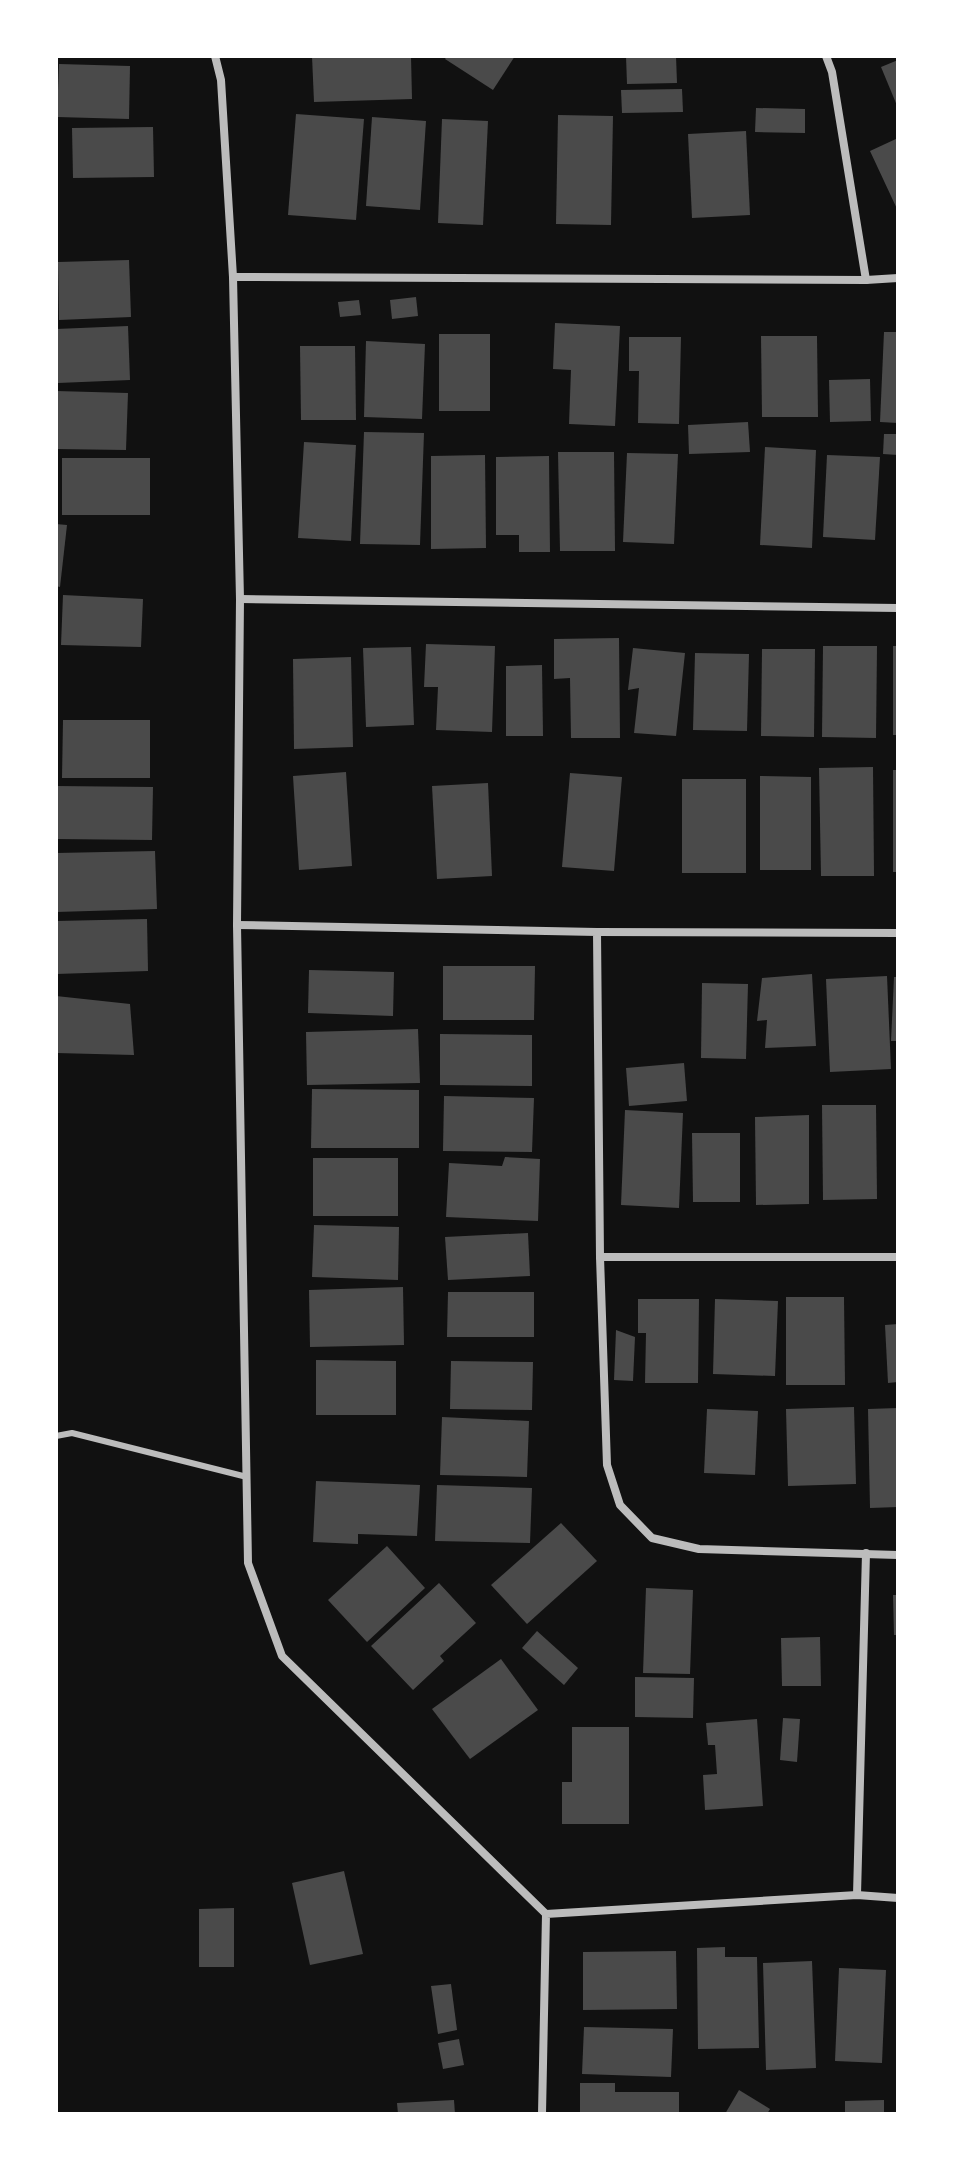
<svg xmlns="http://www.w3.org/2000/svg" width="954" height="2170" font-family="Cabin,sans-serif">
  <style>
    .building { fill: #4a4a4a }
    .lines { fill: none; stroke-linecap: round; stroke-linejoin: round }
    .service { stroke: #bcbcbc; stroke-width: 6 }
    .minor { stroke: #bcbcbc; stroke-width: 8 }
  </style>
  <rect width="100%" height="100%" fill="#111"/>
  <g class="building">
    <path d="M312,56h99l1,43 -98,3z"/>
    <path d="M447,56h68l-22,34 -48,-31z"/>
    <path d="M626,56h50l1,27 -50,1z"/>
    <path d="M898,60v48l-17,-41z"/>
    <path d="M59,64l71,2 -1,53 -72,-2z"/>
    <path d="M682,89l1,23 -61,1 -1,-23z"/>
    <path d="M756,108l49,1v24l-50,-1z"/>
    <path d="M296,114l68,5 -8,101 -68,-5z"/>
    <path d="M558,115l55,1 -2,109 -55,-1z"/>
    <path d="M372,117l54,4 -6,89 -54,-4z"/>
    <path d="M442,119l46,2 -5,104 -45,-2z"/>
    <path d="M153,127l1,50 -81,1 -1,-50z"/>
    <path d="M746,131l4,84 -58,3 -4,-84z"/>
    <path d="M898,138v73l-28,-60z"/>
    <path d="M129,260l2,57 -72,3 -1,-58z"/>
    <path d="M416,297l2,19 -26,3 -2,-19z"/>
    <path d="M359,300l2,15 -21,2 -2,-15z"/>
    <path d="M555,323l65,3 -5,100 -46,-2 2,-54 -18,-1z"/>
    <path d="M128,326l2,54 -72,3 -2,-54z"/>
    <path d="M884,332h14v91l-18,-1z"/>
    <rect x="439" y="334" width="51" height="77"/>
    <path d="M761,336h56l1,81h-56z"/>
    <path d="M629,337h52l-2,87 -41,-1 1,-52h-10z"/>
    <path d="M366,341l59,3 -3,75 -58,-2z"/>
    <path d="M300,346h55l1,74h-55z"/>
    <path d="M870,379l1,42 -41,1 -1,-42z"/>
    <path d="M56,391l72,2 -2,57 -70,-1z"/>
    <path d="M748,422l2,30 -61,2 -1,-29z"/>
    <path d="M364,432l60,1 -4,112 -60,-1z"/>
    <path d="M884,434h14v21l-15,-1z"/>
    <path d="M304,442l52,3 -5,96 -53,-3z"/>
    <path d="M765,447l51,3 -4,98 -52,-3z"/>
    <path d="M558,452h56l1,99h-55z"/>
    <path d="M627,453l51,1 -4,90 -51,-2z"/>
    <path d="M485,455l1,93 -55,1v-93z"/>
    <path d="M827,455l53,2 -5,83 -52,-3z"/>
    <path d="M549,456l1,96h-31v-17h-23v-78z"/>
    <rect x="62" y="458" width="88" height="57"/>
    <path d="M56,524l11,1 -7,62 -4,-1z"/>
    <path d="M63,595l80,4 -2,48 -80,-2z"/>
    <path d="M619,638l1,100h-49l-1,-60 -16,1v-40z"/>
    <path d="M426,644l69,2 -3,86 -56,-2 2,-43h-14z"/>
    <path d="M823,646h54l-1,92 -54,-1z"/>
    <rect x="893" y="646" width="5" height="89"/>
    <path d="M411,647l3,78 -48,2 -3,-79z"/>
    <path d="M633,648l52,5 -9,83 -42,-3 5,-45 -11,2z"/>
    <path d="M762,649h53l-1,88 -53,-1z"/>
    <path d="M695,653l54,1 -2,77 -54,-1z"/>
    <path d="M351,657l2,90 -59,2 -1,-90z"/>
    <path d="M542,665l1,71h-37v-70z"/>
    <path d="M63,720h87v58h-88z"/>
    <path d="M873,767l1,109h-53l-2,-108z"/>
    <rect x="893" y="770" width="5" height="102"/>
    <path d="M346,772l6,94 -53,4 -6,-94z"/>
    <path d="M570,773l52,4 -8,94 -52,-4z"/>
    <path d="M760,776l51,1v93h-51z"/>
    <rect x="682" y="779" width="64" height="94"/>
    <path d="M488,783l4,93 -55,3 -5,-93z"/>
    <path d="M56,786l97,1 -1,53 -96,-1z"/>
    <path d="M155,851l2,58 -101,3v-59z"/>
    <path d="M147,919l1,52 -92,3v-53z"/>
    <path d="M443,966h92l-1,54h-91z"/>
    <path d="M309,970l85,2 -1,44 -85,-3z"/>
    <path d="M812,974l4,72 -51,2 2,-28 -10,1 5,-43z"/>
    <path d="M887,976l4,93 -61,3 -4,-93z"/>
    <path d="M894,977h4v64h-7z"/>
    <path d="M702,983l46,1 -2,75 -45,-1z"/>
    <path d="M56,996l74,8 4,51 -78,-2z"/>
    <path d="M418,1029l2,54 -113,2 -1,-53z"/>
    <path d="M440,1034l92,1v51l-92,-1z"/>
    <path d="M684,1063l3,38 -58,5 -3,-38z"/>
    <path d="M312,1089l107,1v58h-108z"/>
    <path d="M444,1096l90,2 -2,54 -89,-1z"/>
    <path d="M822,1105h54l1,94 -54,1z"/>
    <path d="M625,1110l58,3 -4,95 -58,-3z"/>
    <path d="M809,1115v89l-53,1 -1,-88z"/>
    <path d="M692,1133h48v69h-47z"/>
    <path d="M505,1157l35,2 -2,62 -92,-4 3,-54 53,3z"/>
    <rect x="313" y="1158" width="85" height="58"/>
    <path d="M314,1225l85,2 -1,53 -86,-3z"/>
    <path d="M528,1233l2,43 -82,4 -3,-43z"/>
    <path d="M403,1287l1,58 -94,2 -1,-57z"/>
    <path d="M448,1292h86v45h-87z"/>
    <path d="M786,1297h58l1,88h-59z"/>
    <path d="M638,1299h61l-1,84h-53l1,-50h-8z"/>
    <path d="M715,1299l63,2 -3,75 -62,-2z"/>
    <path d="M898,1324v58l-10,1 -3,-58z"/>
    <path d="M616,1330l19,7 -2,44 -19,-1z"/>
    <path d="M316,1360l80,1v54h-80z"/>
    <path d="M451,1361l82,1 -1,48 -82,-1z"/>
    <path d="M854,1407l2,77 -68,2 -2,-77z"/>
    <path d="M898,1408v99l-28,1 -2,-99z"/>
    <path d="M707,1409l51,2 -3,64 -51,-2z"/>
    <path d="M442,1417l87,4 -2,56 -87,-2z"/>
    <path d="M316,1481l104,4 -3,51 -59,-2v10l-45,-2z"/>
    <path d="M437,1485l95,3 -2,55 -95,-2z"/>
    <path d="M561,1523l36,38 -70,63 -36,-39z"/>
    <path d="M387,1546l38,42 -58,54 -39,-42z"/>
    <path d="M439,1583l37,40 -36,33 4,5 -31,29 -42,-44z"/>
    <path d="M646,1588l47,2 -3,84 -47,-1z"/>
    <path d="M893,1595h5v40h-4z"/>
    <path d="M537,1631l41,37 -14,17 -42,-37z"/>
    <path d="M820,1637l1,49h-39l-1,-48z"/>
    <path d="M501,1659l37,51 -68,49 -38,-50z"/>
    <path d="M635,1677l59,1 -1,40 -58,-1z"/>
    <path d="M783,1718l17,1 -3,43 -17,-2z"/>
    <path d="M757,1719l6,87 -58,4 -2,-35 14,-1 -2,-29h-7l-2,-22z"/>
    <path d="M572,1727h57v97h-67v-42h10z"/>
    <path d="M344,1871l19,83 -53,11 -18,-82z"/>
    <path d="M234,1908v59h-35v-58z"/>
    <path d="M725,1947v10h32l2,91 -61,1 -1,-101z"/>
    <path d="M676,1951l1,58 -94,1v-58z"/>
    <path d="M812,1961l4,107 -50,2 -3,-107z"/>
    <path d="M839,1968l47,2 -4,93 -47,-2z"/>
    <path d="M451,1984l6,46 -19,4 -7,-48z"/>
    <path d="M584,2027l89,2 -2,48 -89,-3z"/>
    <path d="M459,2039l5,26 -21,4 -5,-26z"/>
    <path d="M580,2083h35v9h64v22h-99z"/>
    <path d="M739,2090l31,19 -3,5h-42z"/>
    <path d="M454,2100l1,14h-57l-1,-11z"/>
    <path d="M884,2100v14h-39v-13z"/>
  </g>
  <g class="lines">
    <path class="service" d="M56,1436l16,-3 175,44"/>
    <g class="minor">
      <path d="M215,56l6,24 12,197 7,322 -3,326 11,638 34,93 264,258"/>
      <path d="M826,56l6,16 34,208"/>
      <path d="M233,277l633,3 32,-2"/>
      <path d="M240,599l658,9"/>
      <path d="M237,925l360,7 3,325 7,208 13,40 32,33 47,11 199,6"/>
      <path d="M597,932l301,1"/>
      <path d="M600,1257h298"/>
      <path d="M857,1895l9,-342"/>
      <path d="M542,2114l4,-200 311,-19 41,3"/>
    </g>
  </g>
  <rect width="954" height="2170" fill="none" stroke="#ffffff" stroke-width="116"/>
</svg>
